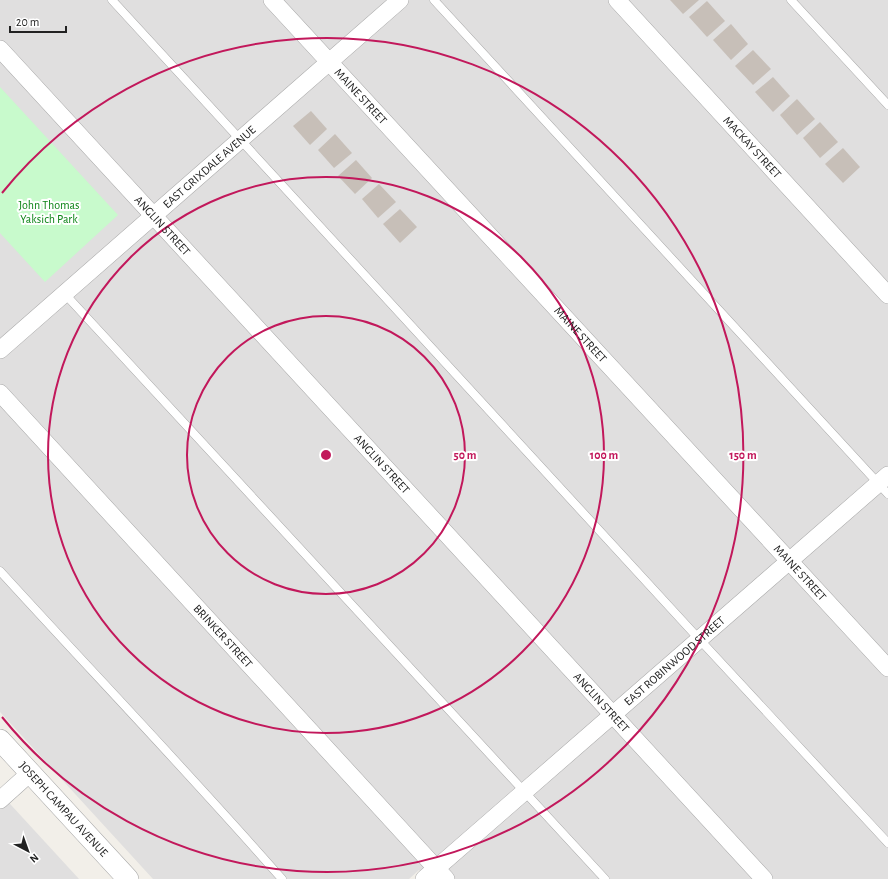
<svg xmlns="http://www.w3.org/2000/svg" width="888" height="879" font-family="'Alegreya Sans',sans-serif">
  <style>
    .residential { fill: #e0dfdf }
    .park { fill: #c8facc }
    .building { fill: #c7bfb8 }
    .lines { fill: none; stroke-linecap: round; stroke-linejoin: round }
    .service-casing { stroke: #a9a9a9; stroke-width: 9 }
    .minor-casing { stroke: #a9a9a9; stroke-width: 18 }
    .tertiary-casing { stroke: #a9a9a9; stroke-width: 22 }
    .service { stroke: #fff; stroke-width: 8 }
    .minor { stroke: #fff; stroke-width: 17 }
    .tertiary { stroke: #fff; stroke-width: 21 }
    .ring { fill: none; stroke: #c2185b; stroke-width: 2 }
    .labels { text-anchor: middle; stroke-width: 4; stroke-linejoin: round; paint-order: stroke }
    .street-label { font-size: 12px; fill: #222; stroke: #fff }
    .park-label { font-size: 12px; fill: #0c8416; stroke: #fff }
    .centre { fill: #c2185b; stroke: #fff; stroke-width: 2 }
    .ring-label { font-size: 12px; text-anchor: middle; font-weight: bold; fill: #c2185b; stroke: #fff; stroke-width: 4; stroke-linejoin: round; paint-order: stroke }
  </style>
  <rect width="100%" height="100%" fill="#f2efe9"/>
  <g class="residential">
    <path d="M0,0h888v879h-461l-8,-9 -10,9h-256l-153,-167z"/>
    <path d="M0,793l79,86h-79z"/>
  </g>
  <path class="park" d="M0,87l118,128 -73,67 -45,-49z"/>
  <g class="building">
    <path d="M670,0h29l-16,14z"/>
    <path d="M707,1l18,20 -18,16 -18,-20z"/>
    <path d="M731,24l17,20 -17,16 -18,-20z"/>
    <path d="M753,50l18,19 -18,16 -18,-19z"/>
    <path d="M773,77l17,19 -17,16 -18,-20z"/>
    <path d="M797,99l18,20 -18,16 -17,-20z"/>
    <path d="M311,111l16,18 -17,16 -17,-19z"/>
    <path d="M820,122l18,20 -18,16 -17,-20z"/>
    <path d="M335,134l17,19 -18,15 -16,-18z"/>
    <path d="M843,148l17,19 -17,16 -18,-19z"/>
    <path d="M356,160l16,18 -17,16 -17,-18z"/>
    <path d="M379,184l17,18 -18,16 -16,-19z"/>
    <path d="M400,209l17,18 -17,16 -17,-19z"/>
  </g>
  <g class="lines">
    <g class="service-casing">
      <g id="service">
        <path d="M112,0l587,639 189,204"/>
        <path d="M434,0l454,494"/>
        <path d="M791,0l97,105"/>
        <path d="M64,293l541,586"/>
        <path d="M0,571c94,103 190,203 282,308"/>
      </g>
    </g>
    <g class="minor-casing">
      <g id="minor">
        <path id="s1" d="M272,0l616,668"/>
        <path id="s2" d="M617,0l271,295"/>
        <path id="s3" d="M0,49l764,830"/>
        <path id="s4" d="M0,350l400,-350"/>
        <path id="s5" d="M0,393l446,486"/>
        <path d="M0,800l30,-27"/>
        <path id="s6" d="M424,879l464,-404"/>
      </g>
    </g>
    <g class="tertiary-casing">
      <g id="tertiary">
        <path id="s7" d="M0,740l128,139"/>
      </g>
    </g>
    <use href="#service" class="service"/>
    <use href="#minor" class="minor"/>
    <use href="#tertiary" class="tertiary"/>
  </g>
  <g class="ring">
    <circle cx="326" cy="455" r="139"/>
    <circle cx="326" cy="455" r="278"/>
    <path d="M2 193A417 417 0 1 1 2 717"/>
  </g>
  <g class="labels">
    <g class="street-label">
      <text dy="4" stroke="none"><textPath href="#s1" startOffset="131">MAINE STREET</textPath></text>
      <text dy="4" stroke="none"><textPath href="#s2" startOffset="200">MACKAY STREET</textPath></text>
      <text dy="4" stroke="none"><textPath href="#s4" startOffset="278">EAST GRIXDALE AVENUE</textPath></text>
      <text dy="4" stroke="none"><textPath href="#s3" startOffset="240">ANGLIN STREET</textPath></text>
      <text dy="4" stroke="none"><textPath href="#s1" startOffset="455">MAINE STREET</textPath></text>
      <text dy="4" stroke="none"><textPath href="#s3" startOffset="564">ANGLIN STREET</textPath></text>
      <text dy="4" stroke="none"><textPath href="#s1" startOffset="779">MAINE STREET</textPath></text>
      <text dy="4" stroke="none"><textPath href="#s5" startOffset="330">BRINKER STREET</textPath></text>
      <text dy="4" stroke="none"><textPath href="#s6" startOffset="332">EAST ROBINWOOD STREET</textPath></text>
      <text dy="4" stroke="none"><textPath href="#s3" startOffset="888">ANGLIN STREET</textPath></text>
      <text dy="4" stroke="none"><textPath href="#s7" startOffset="94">JOSEPH CAMPAU AVENUE</textPath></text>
    </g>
    <g class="park-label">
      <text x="49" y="209">John Thomas<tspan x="49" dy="14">Yaksich Park</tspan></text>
    </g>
  </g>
  <circle cx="326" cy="455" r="6" class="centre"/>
  <g class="ring-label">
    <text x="465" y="459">50 m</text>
    <text x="604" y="459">100 m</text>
    <text x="743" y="459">150 m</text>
  </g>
  <g transform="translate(28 851) rotate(139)" stroke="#ffffff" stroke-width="3" paint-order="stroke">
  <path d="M0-3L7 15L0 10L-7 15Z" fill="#222222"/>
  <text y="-6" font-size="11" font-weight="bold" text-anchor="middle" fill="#222222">N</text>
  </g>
  <path d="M10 26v6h56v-6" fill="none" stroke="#222222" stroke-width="2"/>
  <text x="16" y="26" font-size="12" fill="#222222" stroke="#ffffff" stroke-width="3" paint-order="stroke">20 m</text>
</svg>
